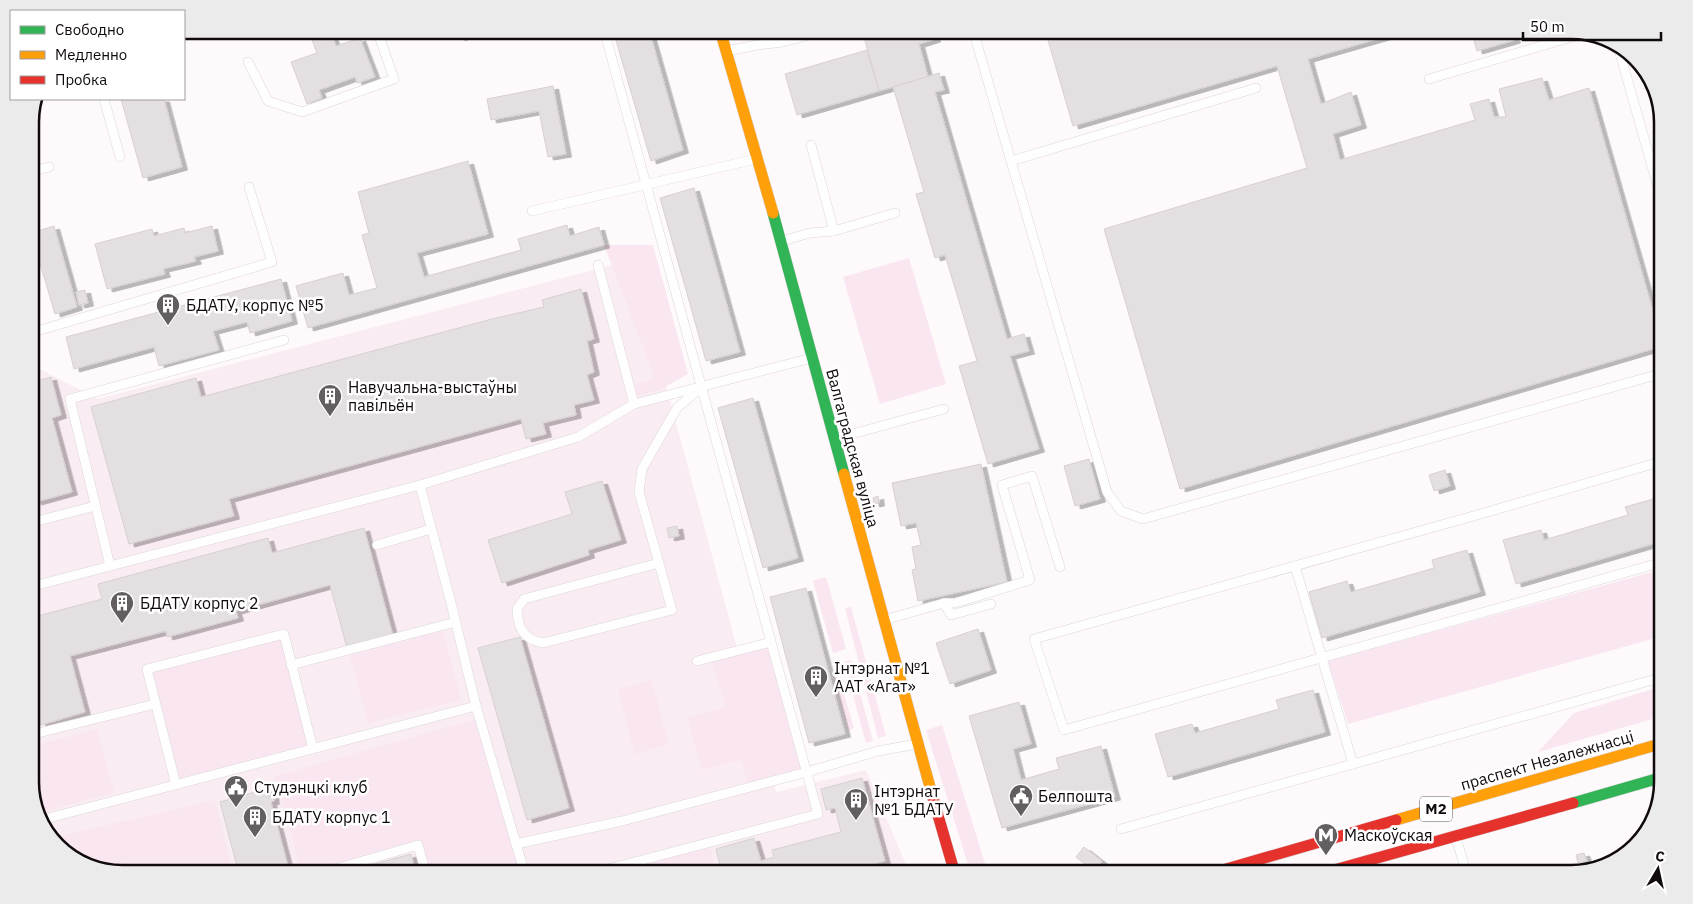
<svg xmlns="http://www.w3.org/2000/svg" width="1693" height="904" font-family="'IBM Plex Sans',sans-serif">
  <style>
    .built { fill: #faecf3 }
    .green { fill: #fae6f0 }
    .building { fill: #e4dfe1; stroke: #d6d0d3; filter: url(#shadow) }
    .lines { fill: none; stroke-linecap: round; stroke-linejoin: round }
    .lane-casing { stroke: #dbd6d8; stroke-width: 10 }
    .fast-casing { stroke: #dbd6d8; stroke-width: 12 }
    .slow-casing { stroke: #dbd6d8; stroke-width: 12 }
    .jam-casing { stroke: #dbd6d8; stroke-width: 12 }
    .lane { stroke: #fffefe; stroke-width: 9 }
    .fast { stroke: #30b455; stroke-width: 11 }
    .slow { stroke: #ff9f0a; stroke-width: 11 }
    .jam { stroke: #e5322d; stroke-width: 11 }
    .labels { text-anchor: middle; stroke-width: 5; stroke-linejoin: round; paint-order: stroke }
    .shield { fill: #fff; stroke: #585456; stroke-width: 1 }
    .shield-label { font-size: 15px; font-weight: bold; fill: #100a0d }
    .poi-label { font-size: 16px; fill: #100a0d; stroke: #fff; text-anchor: start }
    .street-label { font-size: 16px; fill: #100a0d; stroke: #fff }
    .rim { fill: none; stroke: #100a0d; stroke-width: 2.5 }
  </style>
  <defs>
    <filter id="shadow"><feDropShadow dx="5.5" dy="3" stdDeviation="0" flood-color="#0004"/></filter>
  </defs>
  <rect width="100%" height="100%" fill="#fef9fb"/>
  <path class="built" d="M632,260l144,532 90,-22 44,104h-789l-40,-10 -36,-31 -15,-44v-425l68,35z"/>
  <g class="green">
    <path d="M604,245h49l35,129 -29,16 -22,6 -3,-11 21,-7z"/>
    <path d="M909,258l37,126 -66,20 -37,-127z"/>
    <path d="M1663,569v67l-315,88 -20,-63z"/>
    <path d="M826,577l20,72 -13,4 -20,-72z"/>
    <path d="M851,607l35,129 -8,2 -33,-130z"/>
    <path d="M443,631l18,69 -93,23 -18,-68z"/>
    <path d="M284,634l29,115 -137,36 -29,-116z"/>
    <path d="M771,642l36,130 -58,15 -8,-27 -39,10 -15,-52 39,-11 -16,-50z"/>
    <path d="M851,660l22,81 -7,2 -22,-81z"/>
    <path d="M833,677h6l15,51 -6,3z"/>
    <path d="M651,680l18,64 -34,10 -17,-64z"/>
    <path d="M1663,686v30l-125,36 36,-39z"/>
    <path d="M476,719l45,155h-93l-9,-29 -104,29h-13l-27,-98z"/>
    <path d="M942,725l45,145 12,4h-28l-45,-144z"/>
    <path d="M97,729l17,64 -76,20 -8,-24v-42z"/>
    <path d="M215,800l18,74h-112l-40,-10 -30,-26z"/>
    <path d="M709,845l8,29h-128z"/>
  </g>
  <g class="building">
    <path d="M308,30h22l6,16 24,-8 15,39 -18,6 -2,-6 -36,13 3,8 -15,6 -16,-42 26,-9z"/>
    <path d="M456,30h21l-17,8z"/>
    <path d="M613,30h36l34,120 -32,11z"/>
    <path d="M862,30h70l3,9 -16,5 9,33 -49,14z"/>
    <path d="M1045,30h363l-100,29 13,45 30,-12 10,33 -28,9 7,26 135,-40 -5,-16 19,-5 5,18h12l-7,-28 43,-11 7,22 40,-12 74,258 -483,143 -76,-260 203,-61 -30,-102 -204,60z"/>
    <path d="M1471,30h41l3,10 -38,11z"/>
    <path d="M867,50l12,41 -82,24 -12,-41z"/>
    <path d="M939,73l5,17 -9,2 72,247 17,-5 5,17 -19,5 29,93 -51,15 -29,-98 18,-5 -32,-106 -10,3 -19,-64 8,-2 -31,-105z"/>
    <path d="M553,86l13,68 -18,3 -9,-46 -48,9 -4,-21z"/>
    <path d="M121,99h43l18,68 -39,11z"/>
    <path d="M1663,129v26l-4,1 -6,-24z"/>
    <path d="M468,161l20,73 -71,19 7,24 97,-27 -3,-11 49,-14 3,11 29,-9 5,18 -296,83 -12,-42 47,-13 6,22 28,-7 -15,-53 7,-2 -11,-41z"/>
    <path d="M694,188l46,164 -34,9 -46,-163z"/>
    <path d="M54,226l23,81 -22,7 -24,-81z"/>
    <path d="M212,226l6,25 -24,6 2,4 -33,8 2,5 -58,15 -12,-45 57,-15 2,7 30,-8 1,5z"/>
    <path d="M281,279l11,42 -42,12 -3,-11 -34,9 6,19 -60,16 -5,-19 -80,22 -8,-32z"/>
    <path d="M581,289l13,50 -7,2 7,31 -7,3 7,25 -20,5 2,10 -33,8 3,11 -20,5 -5,-20 -292,80 5,17 -105,28 -38,-137 105,-29 5,19 291,-78 52,-12 -2,-7z"/>
    <path d="M85,290l3,13 -9,2 -3,-13z"/>
    <path d="M51,377l10,38 -9,3 20,74 -36,10 -6,-21v-98z"/>
    <path d="M753,398l45,160 -35,10 -45,-160z"/>
    <path d="M1089,459l11,40 -25,7 -11,-40z"/>
    <path d="M981,464l26,118 -89,19 -6,-31 4,-1 -4,-22 9,-2 -5,-22 -15,3 -9,-43z"/>
    <path d="M1445,470l5,16 -16,5 -5,-16z"/>
    <path d="M602,481l19,59 -33,10 1,5 -87,28 -14,-43 84,-26 -7,-22z"/>
    <path d="M878,496l1,7 -5,1 -1,-6z"/>
    <path d="M1660,497l3,9v35l-147,43 -13,-44 38,-10 3,10 84,-25 -3,-8z"/>
    <path d="M677,526l2,10 -10,2 -2,-10z"/>
    <path d="M364,528l29,108 -46,12 -17,-63 -94,26 2,7 -71,19 -1,-6 -96,25 15,56 -44,13 -11,-41v-66l72,-19 -4,-15 170,-46 4,15z"/>
    <path d="M1467,550l13,42 -158,46 -13,-46 38,-11 4,11 83,-24 -2,-8z"/>
    <path d="M806,588l39,146 -36,9 -39,-146z"/>
    <path d="M978,629l13,41 -41,14 -14,-41z"/>
    <path d="M520,637l49,171 -42,12 -49,-172z"/>
    <path d="M1313,690l12,42 -157,45 -13,-43 37,-10 3,9 84,-24 -3,-9z"/>
    <path d="M1019,702l12,42 -18,5 8,31 38,-11 -3,-11 45,-12 14,51 -113,31 -33,-112z"/>
    <path d="M862,778l23,83 -50,13h-113l-6,-25 38,-11 7,23 13,-4 -2,-7 69,-18 -6,-24 -9,2 -5,-21z"/>
    <path d="M266,789l2,8 5,-2 1,6 -3,1 19,72h-51l-19,-72z"/>
    <path d="M1084,847l18,14 -8,10 -18,-14z"/>
    <path d="M1584,853l3,8 -9,2 -2,-8z"/>
    <path d="M411,854l5,20h-77z"/>
    <path d="M1536,864l2,10h-41z"/>
  </g>
  <g class="lines">
    <g class="lane-casing">
      <g id="lane">
        <path d="M973,30l134,462 14,19 22,8 520,-146"/>
        <path d="M1617,43l46,162"/>
        <path d="M727,51l30,-6 26,-3 45,-12"/>
        <path d="M248,62l20,39 34,11 92,-33 -17,-49"/>
        <path d="M1429,79l156,-46"/>
        <path d="M104,99l16,58"/>
        <path d="M811,145l23,86"/>
        <path d="M1011,161l245,-73"/>
        <path d="M30,172l19,-5"/>
        <path d="M532,211l224,-52"/>
        <path d="M782,241l28,-8 24,-2 61,-18"/>
        <path d="M598,265l36,139"/>
        <path d="M30,333l242,-71 -23,-75"/>
        <path d="M837,438l107,-29"/>
        <path d="M1663,461l-186,54 -443,124 30,91 599,-168"/>
        <path d="M420,485l31,118 25,103 40,138 106,-23 185,-49 71,-21 39,-7"/>
        <path d="M30,523l65,-17"/>
        <path d="M377,545l54,-16"/>
        <path d="M659,563l-135,36 -7,10c1,19 6,30 26,34l129,-33 -33,-118 3,-23 35,-61 22,-19"/>
        <path d="M110,566l-40,-167 214,-59"/>
        <path d="M1295,566l58,198"/>
        <path d="M30,587l390,-102 158,-48 56,-33 178,-46"/>
        <path d="M944,603h11l75,-23 -28,-95 30,-9 28,91"/>
        <path d="M884,620l60,-17 7,12 40,-11"/>
        <path d="M697,661l74,-19"/>
        <path d="M291,665l165,-43"/>
        <path d="M30,735l125,-31"/>
        <path d="M176,785l-29,-116 137,-35 29,115"/>
        <path d="M41,820l435,-114"/>
        <path d="M1121,829l542,-152"/>
        <path d="M1456,838l11,36"/>
        <path d="M516,844l9,30"/>
        <path d="M318,874l100,-29 8,29"/>
        <path d="M589,874l229,-60 -214,-784"/>
      </g>
    </g>
    <g class="fast-casing">
      <g id="fast">
        <path d="M773,213l71,261"/>
        <path d="M1573,803l90,-26"/>
      </g>
    </g>
    <g class="slow-casing">
      <g id="slow">
        <path d="M720,30l53,183"/>
        <path d="M844,474l89,324"/>
        <path d="M1396,820l267,-77"/>
      </g>
    </g>
    <g class="jam-casing">
      <g id="jam">
        <path d="M933,798l22,76"/>
        <path d="M1209,874l187,-54"/>
        <path d="M1320,874l253,-71"/>
      </g>
    </g>
    <use href="#lane" class="lane"/>
    <use href="#fast" class="fast"/>
    <use href="#slow" class="slow"/>
    <use href="#jam" class="jam"/>
  </g>
  <defs>
    <g id="building-pin" transform="scale(1.25)"><path d="M0 17L-7.5 6A9.5 9.5 0 1 1 7.5 6Z" fill="#635e60" stroke="#fff"/><path d="M-4-6H4V6H1V3H-1V6H-4ZM-2.5-4.3h1.7v1.8h-1.7ZM.8-4.3h1.7v1.8H.8ZM-2.5-1h1.7V.8h-1.7ZM.8-1h1.7V.8H.8Z" fill="#fff"/></g>
    <g id="civic-pin" transform="scale(1.25)"><path d="M0 17L-7.5 6A9.5 9.5 0 1 1 7.5 6Z" fill="#635e60" stroke="#fff"/><path d="M-.6-6.5H3V-4.5H.6V-3L4-1V1h2V6H-6V1h2V-1L-.6-3ZM-1.2 2.5V6h2.4V2.5Z" fill="#fff"/></g>
    <g id="metro-pin" transform="scale(1.25)"><path d="M0 17L-7.5 6A9.5 9.5 0 1 1 7.5 6Z" fill="#635e60" stroke="#fff"/><path d="M-5.5 5V-5H-3L0 0L3-5H5.5V5H3V-.5L0 4L-3-.5V5Z" fill="#fff"/></g>
  </defs>
  <g fill-rule="evenodd">
    <use href="#building-pin" x="168" y="305"/>
    <use href="#building-pin" x="330" y="396"/>
    <use href="#building-pin" x="122" y="603"/>
    <use href="#building-pin" x="816" y="677"/>
    <use href="#civic-pin" x="236" y="787"/>
    <use href="#civic-pin" x="1021" y="796"/>
    <use href="#building-pin" x="856" y="800"/>
    <use href="#building-pin" x="255" y="817"/>
    <use href="#metro-pin" x="1326" y="835"/>
  </g>
  <g class="labels">
    <rect class="shield" x="1420" y="796.5" width="32" height="25" rx="4"/>
    <g class="shield-label">
      <text x="1436" y="814">М2</text>
    </g>
    <g class="poi-label">
      <text x="186" y="311">БДАТУ, корпус №5</text>
      <text x="348" y="393">Навучальна-выстаўны<tspan x="348" dy="18">павільён</tspan></text>
      <text x="140" y="609">БДАТУ корпус 2</text>
      <text x="834" y="674">Інтэрнат №1<tspan x="834" dy="18">ААТ «Агат»</tspan></text>
      <text x="254" y="793">Студэнцкі клуб</text>
      <text x="874" y="797">Інтэрнат<tspan x="874" dy="18">№1 БДАТУ</tspan></text>
      <text x="1038" y="802">Белпошта</text>
      <text x="272" y="823">БДАТУ корпус 1</text>
      <text x="1344" y="841">Маскоўская</text>
    </g>
    <g class="street-label">
      <text transform="translate(853 448) rotate(75)" y="6">Валгаградская вуліца</text>
      <text transform="translate(1547 760) rotate(-16)" y="6">праспект Незалежнасці</text>
    </g>
  </g>
  <path d="M0 0H1693V904H0ZM122 39H1571A83 83 0 0 1 1654 122V782A83 83 0 0 1 1571 865H122A83 83 0 0 1 39 782V122A83 83 0 0 1 122 39Z" fill="#ecebec" fill-rule="evenodd"/>
  <path class="rim" d="M122 39H1571A83 83 0 0 1 1654 122V782A83 83 0 0 1 1571 865H122A83 83 0 0 1 39 782V122A83 83 0 0 1 122 39Z"/>
  <rect x="10" y="10" width="175" height="90" fill="#ffffff" stroke="#9f9d9e"/>
  <rect x="20" y="26" width="25" height="8" fill="#30b455" stroke="#9f9d9e"/>
  <text x="55" y="35" font-size="15" fill="#100a0d">Свободно</text>
  <rect x="20" y="51" width="25" height="8" fill="#ff9f0a" stroke="#9f9d9e"/>
  <text x="55" y="60" font-size="15" fill="#100a0d">Медленно</text>
  <rect x="20" y="76" width="25" height="8" fill="#e5322d" stroke="#9f9d9e"/>
  <text x="55" y="85" font-size="15" fill="#100a0d">Пробка</text>
  <g transform="translate(1658 869) rotate(9)" stroke="#ffffff" stroke-width="4" paint-order="stroke">
  <path d="M0-4L9 19L0 12L-9 19Z" fill="#100a0d"/>
  <text y="-8" font-size="14" font-weight="bold" text-anchor="middle" fill="#100a0d">С</text>
  </g>
  <path d="M1523 32v8h138v-8" fill="none" stroke="#100a0d" stroke-width="2.5"/>
  <text x="1530" y="32" font-size="15" fill="#100a0d" stroke="#ffffff" stroke-width="4" paint-order="stroke">50 m</text>
</svg>
